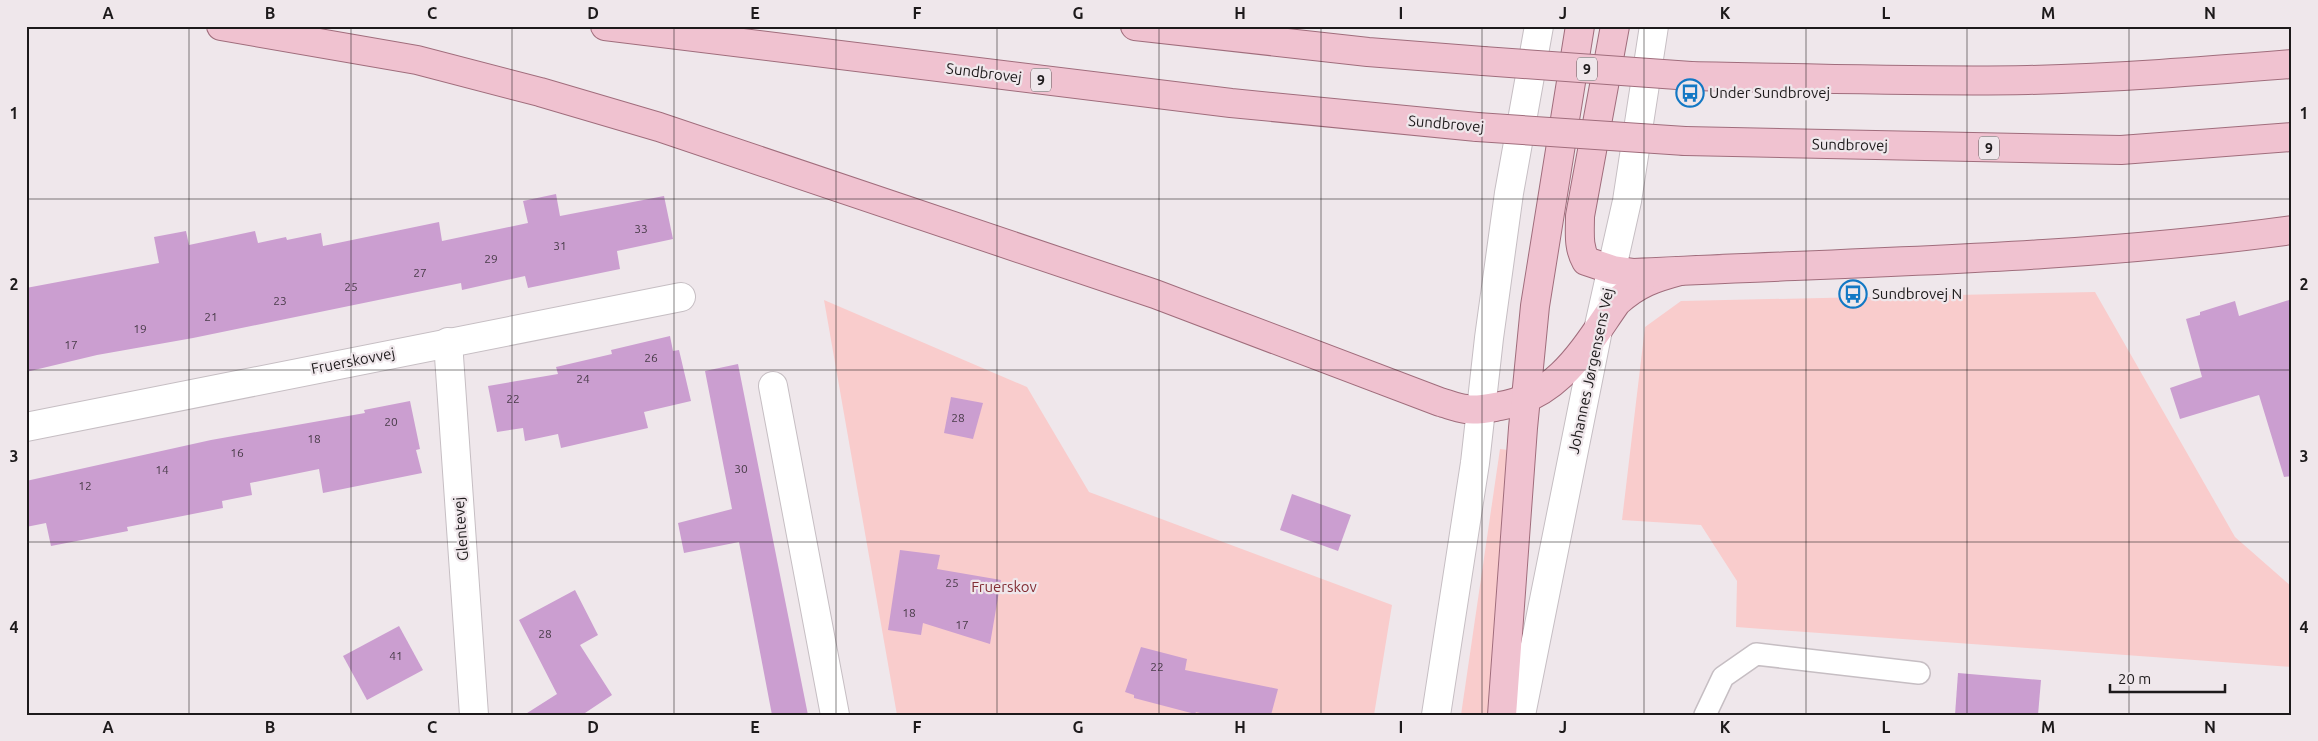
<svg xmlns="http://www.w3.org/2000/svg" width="2318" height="741" font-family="Ubuntu,sans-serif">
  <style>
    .green { fill: #f9cccc }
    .building { fill: #cb9ed0 }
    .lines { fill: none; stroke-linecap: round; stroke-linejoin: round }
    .service-casing { stroke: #c6bec3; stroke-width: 24 }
    .minor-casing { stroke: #c6bec3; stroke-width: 30 }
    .tertiary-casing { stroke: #c6bec3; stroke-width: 30 }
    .primary-casing { stroke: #a06d7c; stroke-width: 30 }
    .service { stroke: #fff; stroke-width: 21 }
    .minor { stroke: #fff; stroke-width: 28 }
    .tertiary { stroke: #fff; stroke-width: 28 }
    .primary { stroke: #f0c2d0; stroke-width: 28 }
    .primary-bridge-casing { stroke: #a06d7c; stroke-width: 30; stroke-linecap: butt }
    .primary-bridge { stroke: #f0c2d0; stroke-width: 28 }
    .grid { fill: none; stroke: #1d1a1b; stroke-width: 1; stroke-opacity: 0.55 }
    .labels { text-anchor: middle; stroke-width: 4.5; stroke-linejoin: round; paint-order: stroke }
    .number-label { font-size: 12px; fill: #483b48 }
    .shield { fill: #efe7eb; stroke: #5c5859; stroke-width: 1 }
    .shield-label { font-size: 14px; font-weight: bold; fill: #1d1a1b }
    .street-label { font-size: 15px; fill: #1d1a1b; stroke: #efe7eb }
    .poi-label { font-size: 15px; fill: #1d1a1b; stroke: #efe7eb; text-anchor: start }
    .park-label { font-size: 15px; fill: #832e35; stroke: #efe7eb }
    .neatline { fill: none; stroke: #1d1a1b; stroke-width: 2 }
    .grid-label { font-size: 16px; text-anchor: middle; font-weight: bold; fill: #1d1a1b }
  </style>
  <rect width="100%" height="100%" fill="#efe7eb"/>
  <g class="green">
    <path d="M2095,292l140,245 57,50v80l-556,-40 1,-46 -36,-56 -79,-5 23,-193 36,-26z"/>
    <path d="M824,300l203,87 62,105 303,113 -18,110h-477z"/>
    <path d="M1500,449l8,1 -18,265h-29z"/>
  </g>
  <g class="building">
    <path d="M556,194l4,22 104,-20 9,43 -56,12 3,18 -92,19 -3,-12 -63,14 -1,-7 -268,55 -96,17 -71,17v-84l133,-25 -5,-26 32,-6 3,14 66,-14 3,12 28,-6 1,3 34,-7 2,13 116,-24 3,19 86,-18 -5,-22z"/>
    <path d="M2292,299v177l-8,1 -25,-82 -79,24 -10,-31 32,-11 -16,-58 14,-4v-3l35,-11 4,15z"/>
    <path d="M670,336l3,15 6,-1 12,51 -47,11 4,16 -87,20 -3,-14 -33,7 -2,-13 -26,4 -9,-46 70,-12 -2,-7 56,-13 -1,-4z"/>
    <path d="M738,364l41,206 29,145h-36l-33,-173 -55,11 -6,-30 54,-14 -27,-138z"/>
    <path d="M951,397l32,6 -10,36 -29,-6z"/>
    <path d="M410,401l10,48 -4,1 6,23 -99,20 -4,-24 -69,14 2,12 -30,6 1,7 -96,19 1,4 -77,15 -5,-23 -20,4v-46l185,-41 154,-27 -1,-3z"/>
    <path d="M1292,494l59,21 -13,36 -58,-21z"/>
    <path d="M900,550l40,5 -3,14 64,11 -11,64 -67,-21 -2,12 -33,-5z"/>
    <path d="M575,590l23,45 -18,10 32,50 -30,20h-58l33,-21 -38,-74z"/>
    <path d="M399,626l24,44 -56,30 -24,-44z"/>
    <path d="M1141,647l46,12 -2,11 93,19 -7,26h-62l-13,-3 -1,2 -61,-16v-3l-9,-3z"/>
    <path d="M1958,673l83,7 -3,35h-83z"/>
  </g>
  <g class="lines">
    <g class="service-casing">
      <path id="service" d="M1705,715l18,-38 33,-23 163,19"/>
    </g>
    <g class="minor-casing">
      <g id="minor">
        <path d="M448,342l26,373"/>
        <path d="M773,386l62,329"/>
        <path d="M26,427l655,-130"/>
      </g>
    </g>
    <g class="tertiary-casing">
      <g id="tertiary">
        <path d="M1436,715l39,-252 14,-125 20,-145 30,-167"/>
        <path d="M1521,715l77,-385 29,-129 27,-175"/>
      </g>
    </g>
    <g class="primary-casing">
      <g id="primary">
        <path d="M221,26l196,34 123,32 119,35 496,167 285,108c8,2 17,6 26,7 11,2 23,-1 34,-3 60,-10 85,-59 117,-104 21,-19 37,-24 63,-31"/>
        <path d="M605,26l626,77 246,24"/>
        <path d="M1135,26l233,26 115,9"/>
        <path d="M1615,26l-35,190c0,17 -2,31 6,45l27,9 21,3c220,-11 440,-13 658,-43"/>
        <path d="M1691,76c112,2 225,6 337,4 88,-2 176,-9 264,-16"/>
        <path d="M1685,141l436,9 171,-13"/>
        <path d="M1502,715l21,-287 12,-122 45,-280"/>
      </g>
    </g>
    <use href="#service" class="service"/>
    <use href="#minor" class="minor"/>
    <use href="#tertiary" class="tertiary"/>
    <use href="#primary" class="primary"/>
    <g class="primary-bridge-casing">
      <g id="primary-bridge">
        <path d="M1483,61l208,15"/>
        <path d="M1477,127l208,14"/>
      </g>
    </g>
    <use href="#primary-bridge" class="primary-bridge"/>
  </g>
  <path class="grid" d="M189,26v689M351,26v689M512,26v689M674,26v689M836,26v689M997,26v689M1159,26v689M1321,26v689M1482,26v689M1644,26v689M1806,26v689M1967,26v689M2129,26v689M26,199h2266M26,370h2266M26,542h2266"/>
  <defs>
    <g id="bus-ring" transform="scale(1.4375)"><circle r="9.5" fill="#efe7eb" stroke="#1378c4" stroke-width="1.5"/><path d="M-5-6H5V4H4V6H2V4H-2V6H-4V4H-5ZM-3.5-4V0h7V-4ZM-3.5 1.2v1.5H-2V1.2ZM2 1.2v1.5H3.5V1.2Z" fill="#1378c4"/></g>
  </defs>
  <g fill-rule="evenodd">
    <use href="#bus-ring" x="1690" y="93"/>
    <use href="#bus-ring" x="1853" y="294"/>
  </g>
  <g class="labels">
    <g class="number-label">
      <text x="641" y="233">33</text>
      <text x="560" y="250">31</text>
      <text x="491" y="263">29</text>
      <text x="420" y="277">27</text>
      <text x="351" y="291">25</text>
      <text x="280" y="305">23</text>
      <text x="211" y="321">21</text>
      <text x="140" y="333">19</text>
      <text x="71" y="349">17</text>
      <text x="651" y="362">26</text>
      <text x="583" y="383">24</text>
      <text x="513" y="403">22</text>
      <text x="958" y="422">28</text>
      <text x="391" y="426">20</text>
      <text x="314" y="443">18</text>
      <text x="237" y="457">16</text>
      <text x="741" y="473">30</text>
      <text x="162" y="474">14</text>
      <text x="85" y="490">12</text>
      <text x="952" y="587">25</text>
      <text x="909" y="617">18</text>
      <text x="962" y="629">17</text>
      <text x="545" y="638">28</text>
      <text x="396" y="660">41</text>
      <text x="1157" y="671">22</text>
    </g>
    <g class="shield">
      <rect x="1577" y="57.5" width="20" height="23" rx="4"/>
      <rect x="1031" y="68.5" width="20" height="23" rx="4"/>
      <rect x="1979" y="136.5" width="20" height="23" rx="4"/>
    </g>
    <g class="shield-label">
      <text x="1587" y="74">9</text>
      <text x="1041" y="85">9</text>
      <text x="1989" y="153">9</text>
    </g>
    <g class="street-label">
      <text transform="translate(984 73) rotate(7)" y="5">Sundbrovej</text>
      <text transform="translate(1446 124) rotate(5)" y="5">Sundbrovej</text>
      <text transform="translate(1850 145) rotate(1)" y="5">Sundbrovej</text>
      <text transform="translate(353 361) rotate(-11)" y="5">Fruerskovvej</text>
      <text transform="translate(1591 371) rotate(-78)" y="5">Johannes Jørgensens Vej</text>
      <text transform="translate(461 529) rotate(-94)" y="5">Glentevej</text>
    </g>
    <g class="poi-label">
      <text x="1709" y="98">Under Sundbrovej</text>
      <text x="1872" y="299">Sundbrovej N</text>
    </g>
    <g class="park-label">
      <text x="1004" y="592">Fruerskov</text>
    </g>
  </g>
  <rect width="2318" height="741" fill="none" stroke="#efe7eb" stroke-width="55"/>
  <path d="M2110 684v8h115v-8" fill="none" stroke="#1d1a1b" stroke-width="2.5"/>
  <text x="2118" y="684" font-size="15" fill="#1d1a1b" stroke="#efe7eb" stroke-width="4" paint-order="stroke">20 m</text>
  <rect x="28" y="28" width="2262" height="686" class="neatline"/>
  <g class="grid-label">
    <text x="108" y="19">A</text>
    <text x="270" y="19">B</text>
    <text x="432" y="19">C</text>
    <text x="593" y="19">D</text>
    <text x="755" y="19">E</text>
    <text x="917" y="19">F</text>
    <text x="1078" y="19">G</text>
    <text x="1240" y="19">H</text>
    <text x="1401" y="19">I</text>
    <text x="1563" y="19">J</text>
    <text x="1725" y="19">K</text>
    <text x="1886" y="19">L</text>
    <text x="2048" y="19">M</text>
    <text x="2210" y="19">N</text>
    <text x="14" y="119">1</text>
    <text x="2304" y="119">1</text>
    <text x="14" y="290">2</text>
    <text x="2304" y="290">2</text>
    <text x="14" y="462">3</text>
    <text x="2304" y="462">3</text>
    <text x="14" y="633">4</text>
    <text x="2304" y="633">4</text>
    <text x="108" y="733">A</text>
    <text x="270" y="733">B</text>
    <text x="432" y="733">C</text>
    <text x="593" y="733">D</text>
    <text x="755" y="733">E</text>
    <text x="917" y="733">F</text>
    <text x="1078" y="733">G</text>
    <text x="1240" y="733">H</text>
    <text x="1401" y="733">I</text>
    <text x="1563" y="733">J</text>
    <text x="1725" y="733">K</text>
    <text x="1886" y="733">L</text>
    <text x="2048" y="733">M</text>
    <text x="2210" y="733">N</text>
  </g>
</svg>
